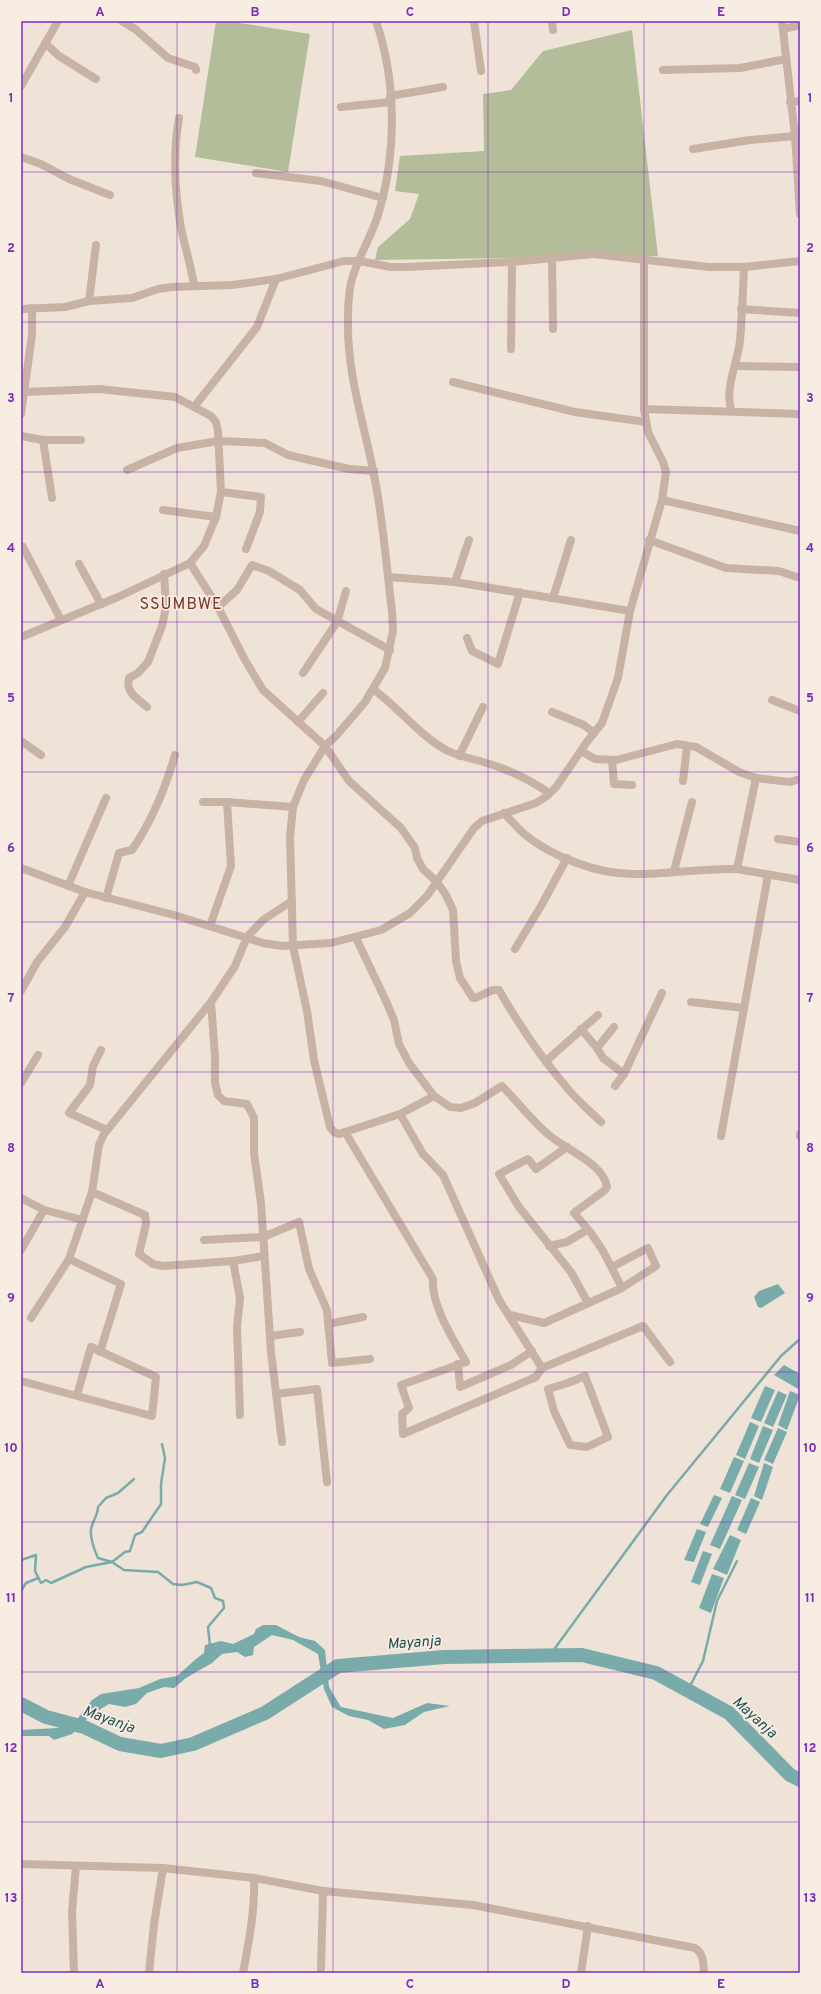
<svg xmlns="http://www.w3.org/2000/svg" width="821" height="1994" font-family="Overpass,sans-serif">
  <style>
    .green { fill: #b3bd99 }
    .water { fill: #78abaa }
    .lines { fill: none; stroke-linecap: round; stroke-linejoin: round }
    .stream { stroke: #78abaa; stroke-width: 2.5 }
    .river { stroke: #78abaa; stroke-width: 14 }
    .minor { stroke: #c7b2a4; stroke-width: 8 }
    .grid { fill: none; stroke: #7b2cbf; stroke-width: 1; stroke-opacity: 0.55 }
    .labels { text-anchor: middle; stroke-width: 3.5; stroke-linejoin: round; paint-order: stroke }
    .water-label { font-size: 15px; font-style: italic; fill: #1d5252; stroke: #f8ede3 }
    .quarter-label { font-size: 16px; letter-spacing: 1px; fill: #7e3222; stroke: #f8ede3 }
    .neatline { fill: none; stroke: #7b2cbf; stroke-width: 1.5 }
    .grid-label { font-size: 13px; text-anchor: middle; font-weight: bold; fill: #7b2cbf }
  </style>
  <rect width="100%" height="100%" fill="#efe3d8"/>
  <g class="green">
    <path d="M216,21h11l83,13 -22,138 -93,-15z"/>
    <path d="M632,30l26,226 -283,4 3,-13 32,-28 9,-25 -24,-3 5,-35 84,-5 -1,-57 28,-4 32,-39z"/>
  </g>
  <g class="water">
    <path d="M778,1284l7,9 -24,15 -3,-1 -4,-10 5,-6z"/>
    <path d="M784,1365l16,9v16l-26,-15z"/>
    <path d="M765,1386l10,4 -14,32 -10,-4z"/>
    <path d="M778,1391l9,4 -14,32 -9,-4z"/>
    <path d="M790,1391l10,4 -13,35 -9,-5z"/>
    <path d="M750,1422l9,4 -14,33 -9,-4z"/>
    <path d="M763,1426l10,4 -14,33 -9,-4z"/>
    <path d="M778,1428l9,4 -14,32 -9,-4z"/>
    <path d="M734,1457l10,4 -14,32 -10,-4z"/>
    <path d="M749,1463l10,4 -14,32 -10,-4z"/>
    <path d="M764,1463l9,4 -11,33 -8,-4z"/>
    <path d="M714,1495l8,3 -14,29 -8,-3z"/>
    <path d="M732,1496l10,4 -22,49 -10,-4z"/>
    <path d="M751,1498l9,4 -14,32 -9,-4z"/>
    <path d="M697,1529l9,3 -12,30 -10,-2z"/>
    <path d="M730,1535l11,5 -14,35 -14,-6z"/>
    <path d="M703,1551l9,3 -12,31 -9,-3z"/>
    <path d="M712,1574l12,4 -13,35 -12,-5z"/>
    <path d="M263,1625h13l23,12 16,4 10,9 4,37 12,20 52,11 34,-15 23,3 -26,6 -19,13 -21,4 -16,-9 -19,-4 -17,-9 -8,-18 -6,-35 -25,-14 -21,-5 -18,12 -1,8 -8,2 -8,-5 -15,2 -10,9 -26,15 -12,10 -10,-1 -17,6 -11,11 -11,3 -16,-3 -18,11 -19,19 -18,6 -5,-4h-28v-6l36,-2 18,-6 17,-22 9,-6 38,-6 21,-9 17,-3 19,-17 8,-6 1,-8 16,-4 12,3 21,-10 2,-5z"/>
  </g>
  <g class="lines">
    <g class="stream">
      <path d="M134,1479l-16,14 -12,5 -8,9c0,8 -5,13 -7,22 -1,8 3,21 7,29l14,4 13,-10 5,-1 5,-16 7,-3 19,-28v-20l4,-26 -3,-14"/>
      <path d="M21,1560l15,-5 -1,16 6,12 5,-3 5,3 35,-16 26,-5 12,8 34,2 15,12 9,1 15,-3 14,6 4,10 8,3 1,7 -16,19 2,19"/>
      <path d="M21,1591l5,-8 12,-5"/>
      <path d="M550,1655l117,-160 114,-139 19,-17"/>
      <path d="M688,1690l15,-29 14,-60 20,-40"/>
    </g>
    <path class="river" d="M21,1704l25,13 38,10 36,17 41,7 32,-7 72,-31 73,-47 106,-9 138,-2 74,18 73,40 61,62 10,5"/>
    <g class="minor">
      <path d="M122,21l13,8 33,29 27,9 1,3"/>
      <path d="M376,21c21,62 21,134 1,197 -7,21 -19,40 -25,61 -4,14 -4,28 -4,42 -1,52 15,99 25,149 10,46 13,94 19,141l1,20 -8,37 -20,34 -29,34 -11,10 -21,34 -11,27 -3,30 3,109 14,65 7,49 16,67 4,5 5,2 61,-20 34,-18"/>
      <path d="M474,21l7,50"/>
      <path d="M552,21l1,9"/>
      <path d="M782,21l13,115 5,78"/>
      <path d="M783,29l17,-4"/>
      <path d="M45,43l14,13 37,23"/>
      <path d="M663,70l77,-2 46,-9"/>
      <path d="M21,86l37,-65"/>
      <path d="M390,96l53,-9"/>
      <path d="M790,102l10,-1"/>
      <path d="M341,107l50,-5"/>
      <path d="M179,118c-6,34 -4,75 2,110 4,19 10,38 13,57"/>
      <path d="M693,149l57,-9 45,-4"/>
      <path d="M21,157l20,7 28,15 41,16"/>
      <path d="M256,173l65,8 62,17"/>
      <path d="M552,257l1,72"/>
      <path d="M89,301l7,-56"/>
      <path d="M21,309l44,-2 24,-6 43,-3 26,-9 14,-2 60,-2 44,-6 68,-18h15l32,6h16l105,-5 81,-8 116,13h35l56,-6"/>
      <path d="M741,309l59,4"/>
      <path d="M511,349l1,-87"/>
      <path d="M735,366l65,1"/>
      <path d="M453,382l122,30 71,10"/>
      <path d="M194,407l63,-80 19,-48"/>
      <path d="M644,409l156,5"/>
      <path d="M731,410c-6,-24 6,-45 9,-69 2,-25 3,-49 4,-74"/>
      <path d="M21,414l11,-79v-27"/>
      <path d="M21,436l22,4h38"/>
      <path d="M43,440l9,58"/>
      <path d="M127,470l50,-22 41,-7 47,2 23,12 61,14 25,2"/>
      <path d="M221,492l40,5 -1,15 -14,37"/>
      <path d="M662,500l138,31"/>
      <path d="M163,510l53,7"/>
      <path d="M649,540l77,28 53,3 21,7"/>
      <path d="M23,547l38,73"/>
      <path d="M190,563l28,44 27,53 18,30 62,56 24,35 52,47 14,20 2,10 6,11 14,13 9,13 7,15 3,51 4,17 13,20h2l18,-8h6c20,35 43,69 69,99 10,12 22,22 33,33"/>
      <path d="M79,564l22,40"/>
      <path d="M388,577l67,5 175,29"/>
      <path d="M455,582l14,-42"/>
      <path d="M553,598l18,-58"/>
      <path d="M218,607l19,-17 15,-25 17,6 31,19 16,19 74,41"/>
      <path d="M21,637l97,-40 72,-34 14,-17 12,-29 5,-25 -3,-61 -2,-9 -5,-6 -36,-19 -76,-8 -75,3"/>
      <path d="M467,638l5,13 26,13 22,-72"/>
      <path d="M303,673l34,-51 9,-31"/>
      <path d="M373,689c26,19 45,45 73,61 12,6 24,8 37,12 25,7 46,17 66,31"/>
      <path d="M772,700l28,11"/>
      <path d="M147,707c-10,-9 -22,-15 -18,-29l9,-5 10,-11 14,-36 4,-19 -2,-33"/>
      <path d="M552,712l32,13 10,8"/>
      <path d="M298,722l25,-29"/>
      <path d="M21,741l20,14"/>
      <path d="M581,751l14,8 21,1 61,-16 19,3 43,25 17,6 34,4 10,-3"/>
      <path d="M459,756l24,-49"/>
      <path d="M612,760l2,24 18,1"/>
      <path d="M683,781l4,-35"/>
      <path d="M203,802h24l66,5"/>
      <path d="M504,813c6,7 13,14 19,20 28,24 77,42 113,41 34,0 67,-6 101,-5l19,-91"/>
      <path d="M778,839l22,3"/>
      <path d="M21,868l64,24 89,23 89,28 19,3 49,-3 50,-13 29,-17 17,-17 47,-68 8,-7 54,-18 11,-7 10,-10 29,-43 16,-20 16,-45 12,-67 32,-111 4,-28 -3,-10 -15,-30 -4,-23v-148"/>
      <path d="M737,869l63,11"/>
      <path d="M674,871l18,-69"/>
      <path d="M68,886l38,-88"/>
      <path d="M106,898l13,-45 13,-3c20,-29 33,-61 43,-95"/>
      <path d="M210,926l21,-60 -4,-64"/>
      <path d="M356,938l30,63 8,19 5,24 10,19 25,33 16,11 11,1 14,-5 27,-17c16,16 30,35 47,49 16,14 55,29 58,52l-2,3 -31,23 17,20 12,18 19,37"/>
      <path d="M515,949l26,-43 26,-48"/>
      <path d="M21,991l16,-29 28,-35 20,-35"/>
      <path d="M211,1002l4,55v26l3,12 6,6 23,3 7,14v35l7,50 10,149 11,90"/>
      <path d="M691,1002l53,6"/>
      <path d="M614,1027l-17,21 6,10 21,16"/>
      <path d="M581,1029l16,19"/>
      <path d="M101,1050l-8,16 -3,19 -21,28 38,17"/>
      <path d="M546,1061l52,-46"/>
      <path d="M21,1083l17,-28"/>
      <path d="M615,1086l9,-12 38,-81"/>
      <path d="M400,1114l23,40 20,21 56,125 43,68"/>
      <path d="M345,1132l88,147c-2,26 20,60 33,83l-65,23 8,23 -7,6 1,20 133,-57 6,-9 101,-42 27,36"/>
      <path d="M721,1136l47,-261"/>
      <path d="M800,1136v-2"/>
      <path d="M567,1147l-31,22 -8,-10 -29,15 20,33 52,65 17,31"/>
      <path d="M92,1192l53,23 1,9 -7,30 14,10 10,2 70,-5 31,-5"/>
      <path d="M21,1198l23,12 39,10"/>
      <path d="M204,1240l59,-3 36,-15 10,47 18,41 5,53 38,-4"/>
      <path d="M549,1246l18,-4 20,-12"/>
      <path d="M21,1250l23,-40"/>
      <path d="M69,1259l52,25 -21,68"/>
      <path d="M233,1261l7,37 -3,29 3,88"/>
      <path d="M510,1315l34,8 78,-35 34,-22 -8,-18 -36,19"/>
      <path d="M31,1318l38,-59 23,-67 7,-47 5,-11 107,-132 24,-36 12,-29 16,-17 29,-19"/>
      <path d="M328,1324l35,-7"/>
      <path d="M270,1336l30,-4"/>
      <path d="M458,1364l2,23 51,-22 21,-14"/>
      <path d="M585,1376l23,61 -21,10 -17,-2 -16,-34 -6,-22 20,-6z"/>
      <path d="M21,1381l131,35 4,-39 -65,-30 -14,48"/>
      <path d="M276,1394l41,-5 10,93"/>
      <path d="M21,1864l142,4 91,10 69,13 150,14 222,43c9,6 8,14 9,25"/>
      <path d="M321,1969l2,-78"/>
      <path d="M74,1973l-2,-61 4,-46"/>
      <path d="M149,1973l5,-49 9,-56"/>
      <path d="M243,1973c6,-32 12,-62 11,-95"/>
      <path d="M581,1973l7,-47"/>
    </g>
  </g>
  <path class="grid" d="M177,21v1952M333,21v1952M488,21v1952M644,21v1952M21,172h779M21,322h779M21,472h779M21,622h779M21,772h779M21,922h779M21,1072h779M21,1222h779M21,1372h779M21,1522h779M21,1672h779M21,1822h779"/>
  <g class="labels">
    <g class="water-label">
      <text transform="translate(414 1642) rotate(-4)" y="5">Mayanja</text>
      <text transform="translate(755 1717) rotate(42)" y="5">Mayanja</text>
      <text transform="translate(109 1719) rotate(20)" y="5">Mayanja</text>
    </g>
    <g class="quarter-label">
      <text x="181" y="609">SSUMBWE</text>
    </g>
  </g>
  <rect width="821" height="1994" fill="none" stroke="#f8ede3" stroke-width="44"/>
  <rect x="22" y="22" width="777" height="1950" class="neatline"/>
  <g class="grid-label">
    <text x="100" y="16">A</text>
    <text x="255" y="16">B</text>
    <text x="410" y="16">C</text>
    <text x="566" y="16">D</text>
    <text x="721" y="16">E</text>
    <text x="11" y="102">1</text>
    <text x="810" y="102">1</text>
    <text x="11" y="252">2</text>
    <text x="810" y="252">2</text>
    <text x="11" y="402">3</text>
    <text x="810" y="402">3</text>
    <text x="11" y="552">4</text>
    <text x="810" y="552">4</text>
    <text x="11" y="702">5</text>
    <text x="810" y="702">5</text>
    <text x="11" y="852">6</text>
    <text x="810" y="852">6</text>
    <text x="11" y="1002">7</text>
    <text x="810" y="1002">7</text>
    <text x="11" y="1152">8</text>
    <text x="810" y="1152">8</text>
    <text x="11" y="1302">9</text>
    <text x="810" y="1302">9</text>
    <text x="11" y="1452">10</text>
    <text x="810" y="1452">10</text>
    <text x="11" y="1602">11</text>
    <text x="810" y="1602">11</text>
    <text x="11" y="1752">12</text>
    <text x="810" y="1752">12</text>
    <text x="11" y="1902">13</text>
    <text x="810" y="1902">13</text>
    <text x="100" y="1988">A</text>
    <text x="255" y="1988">B</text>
    <text x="410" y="1988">C</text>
    <text x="566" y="1988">D</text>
    <text x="721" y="1988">E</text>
  </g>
</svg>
